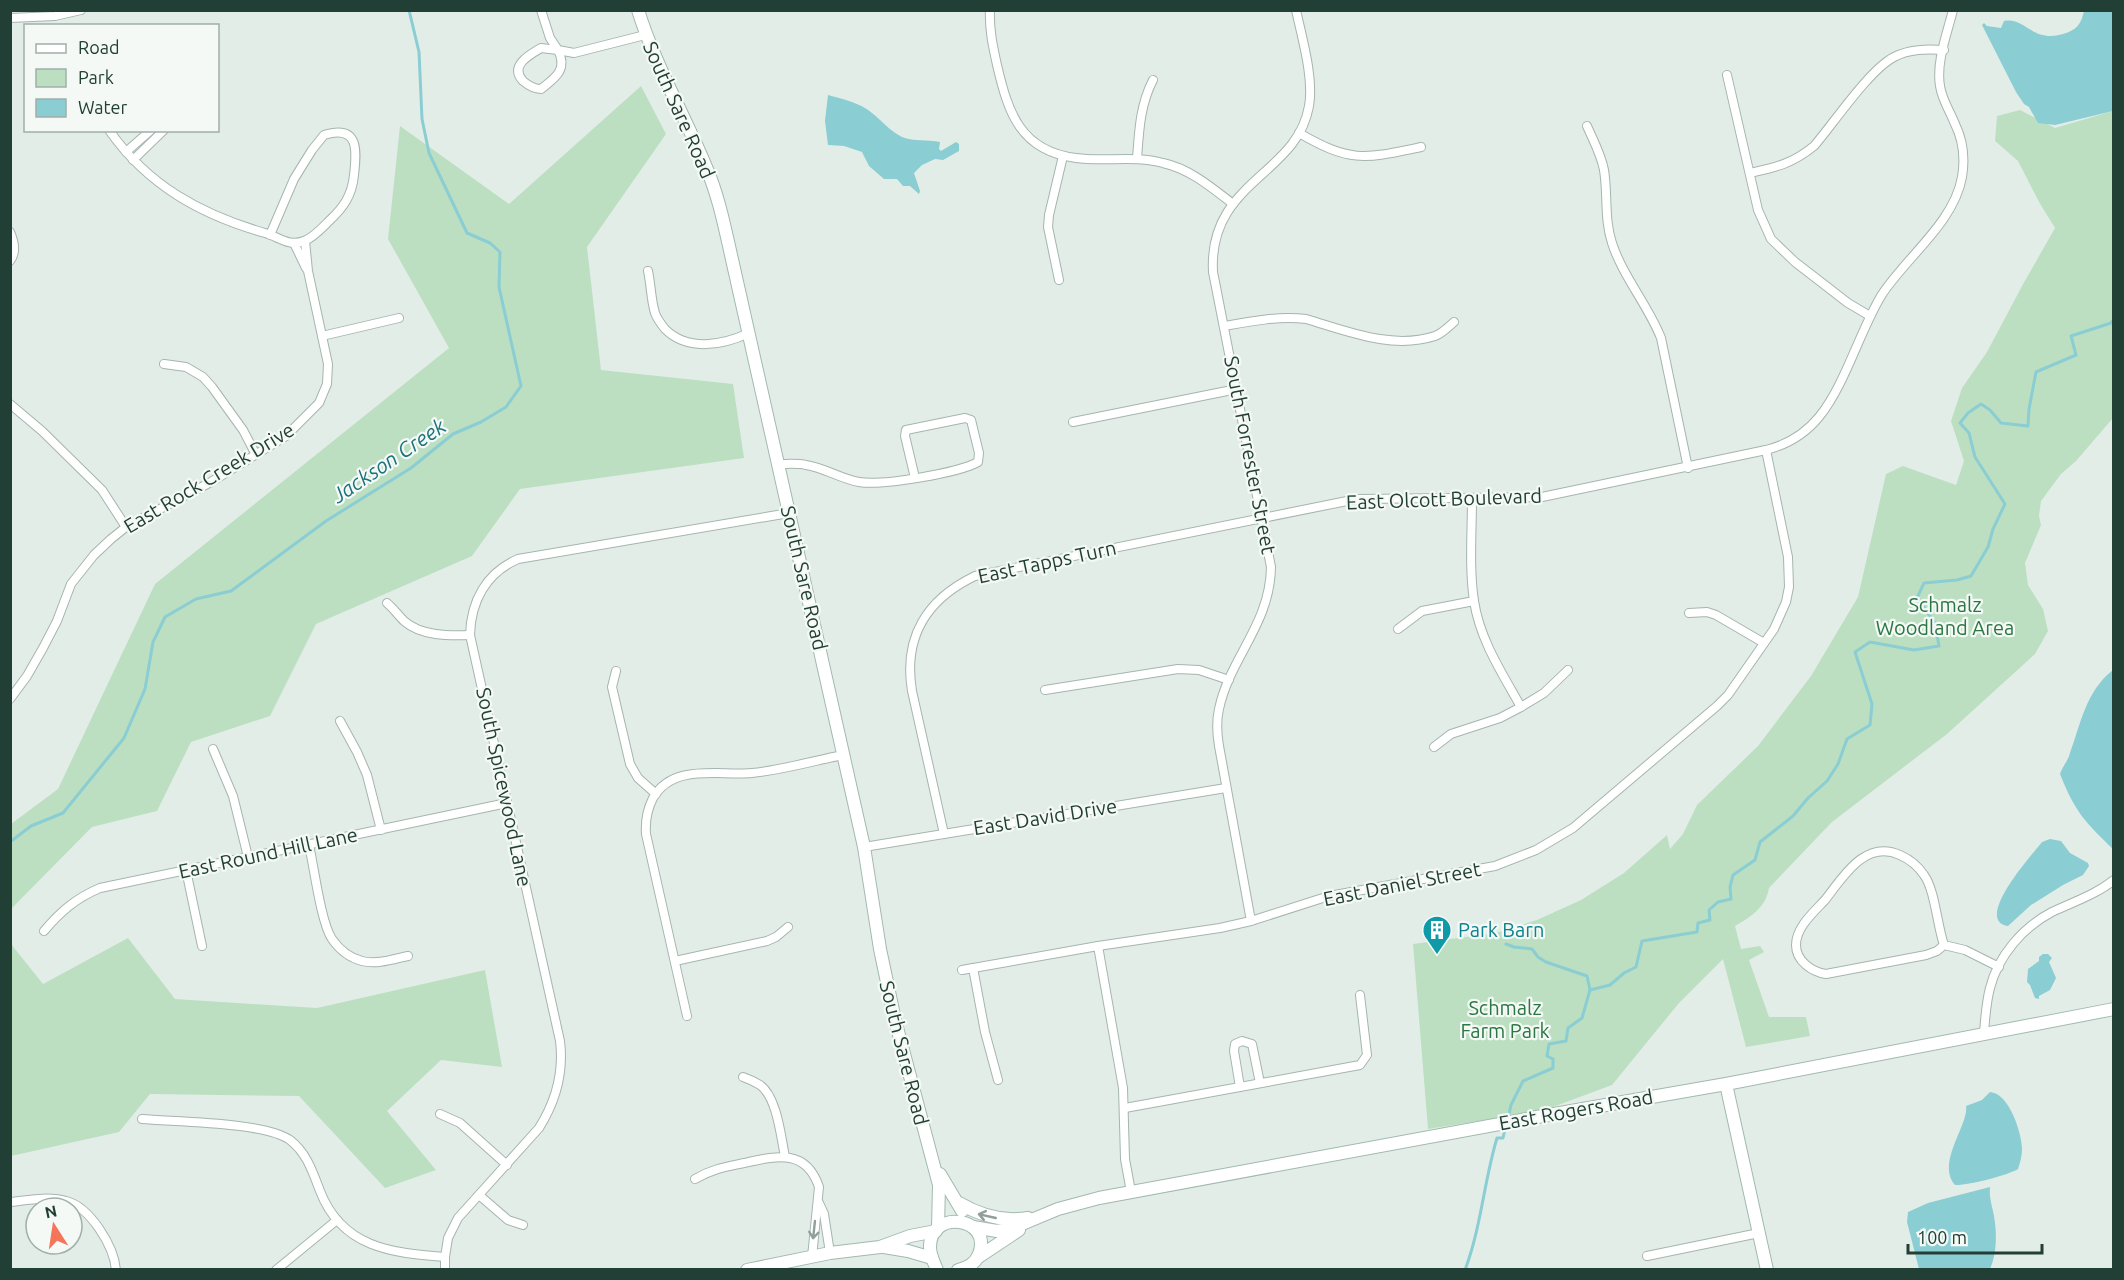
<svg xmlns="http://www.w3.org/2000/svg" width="2124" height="1280" font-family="Ubuntu,sans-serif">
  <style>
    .green { fill: #bcdfc2 }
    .water { fill: #8acdd3 }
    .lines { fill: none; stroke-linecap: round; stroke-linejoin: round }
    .stream { stroke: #8acdd3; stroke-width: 3 }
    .street-casing { stroke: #a5b5af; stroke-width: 10 }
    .secondary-casing { stroke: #a1b9af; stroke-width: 14 }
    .street { stroke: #fff; stroke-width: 8 }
    .secondary { stroke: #fff; stroke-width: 12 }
    .oneway { stroke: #909f9a }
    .labels { text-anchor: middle; stroke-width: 4.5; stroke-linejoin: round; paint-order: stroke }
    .street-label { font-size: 20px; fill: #223f35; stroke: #f4f9f6 }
    .park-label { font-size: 20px; fill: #2b7743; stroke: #f4f9f6 }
    .culture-label { font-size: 20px; fill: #0d838f; stroke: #f4f9f6; text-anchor: start }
    .water-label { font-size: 21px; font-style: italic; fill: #1b737c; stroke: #f4f9f6 }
  </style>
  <rect width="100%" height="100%" fill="#e3ede8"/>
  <g class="green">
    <path d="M641,86l25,48 -79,113 14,123 132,14 11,74 -224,31 -48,67 -156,68 -46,92 -79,26 -34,69 -65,16 -81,82v-85l47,-35 97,-205 294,-236 -61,-109 12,-113 109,78z"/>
    <path d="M2020,110l35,18 58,-17v307l-37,43 -15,13 -20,27 -2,15 2,9 -16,38 3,22 15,24 5,22 -13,23 -88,80 -115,88 -63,66c-3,19 -18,29 -34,38l6,23 19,-3 4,6 -15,8 20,57h37l4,19 -64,11 -23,-88 -44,44 -67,82 -97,36 -5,-5 -82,13 -15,-185 83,-11 41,-13 44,-20 43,-27 43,-38 3,14 13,-15 14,-29 61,-59 53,-70 47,-79 28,-123 17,-8 53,19 8,-24 -13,-40 11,-33 25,-36 35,-66 33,-58 -16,-26 -21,-41 -23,-20 2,-25z"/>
    <path d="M128,938l47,61 142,9 168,-38 17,97 -61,-7 -54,51 49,59 -51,18 -86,-92 -149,-2 -31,38 -108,24v-212l32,40z"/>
  </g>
  <g class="water">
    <path d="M2084,11h29v100l-58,14 -17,-2 -9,-16 -5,-3 -8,-12 -34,-67 2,-2 3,3 14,2 3,-7c21,-4 28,22 59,13 14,-4 18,-10 21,-23z"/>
    <path d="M828,95c14,4 33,8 44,18 10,8 18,18 30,24 12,5 26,2 38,5l-1,7 2,2 15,-9 3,2v7l-16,9 -8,-1 -13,6 -8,8 6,18 -1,3 -9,-8h-7l-6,-7h-13l-15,-13 -7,-14 -18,-6 -16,-1 -3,-24z"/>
    <path d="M2113,670v179c-28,-27 -38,-37 -53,-75 2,-7 8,-13 10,-21 11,-30 16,-62 43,-83z"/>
    <path d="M2050,839l11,2 9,12 18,10 1,3 -6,9 -20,10 -32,20 -23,21c-34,-5 20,-67 30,-79l4,-5z"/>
    <path d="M2043,954h5l4,4 -3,4 7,16 -6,12 -11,6v3l-4,-1 -5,-13 -3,-3 1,-13 11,-8v-4z"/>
    <path d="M1990,1092c19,1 32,41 32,57 0,7 -2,14 -4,20 -9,6 -52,17 -63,16 -19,-23 14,-60 11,-79l16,-6z"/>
    <path d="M1990,1187c-1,11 2,18 4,29 3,17 3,38 -4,53h-71l-12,-47 1,-10 20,-9z"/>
  </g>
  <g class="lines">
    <g class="stream">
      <path d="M10,842l21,-16 32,-13 61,-75 21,-49 8,-47 12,-25 31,-18 35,-8 95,-70 85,-53 42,-34 28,-12 25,-15 15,-21 -22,-99 1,-35 -10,-9 -23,-10 -38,-80 -7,-34 -3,-67 -10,-42"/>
      <path d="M1506,944l8,3 18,2 6,8 8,5 41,14 3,14 20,-5 14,-12 12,-6 6,-26 55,-9 1,-9 12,-3 -1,-10 9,-8 13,-3 -1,-12 3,-12 22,-15 5,-18 33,-26 15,-18 19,-17 11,-17 9,-25 23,-14 2,-21 -17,-52 15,-10 44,8 25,-4 -4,-23 -18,-25 7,-15 33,-3 14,-4 17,-29 5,-18 12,-25 -30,-47 -6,-24 -9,-10 8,-10 13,-9 9,6 11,13 27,3 1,-17 7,-37 40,-17 -5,-19 40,-13 3,-4"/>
      <path d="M1508,1118l3,-13 12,-24 30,-13v-9l-6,-3 2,-12 17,-3 2,-13 14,-10 8,-28"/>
      <path d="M1465,1270c16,-42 19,-89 32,-132h6l3,-13"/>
    </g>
    <g class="street-casing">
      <g id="street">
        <path d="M541,10l9,28 8,12 16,3 71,-18"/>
        <path d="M990,10c-1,19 3,37 7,55 11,47 23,86 79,93 29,4 58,-3 87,5 27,6 48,24 70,41"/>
        <path d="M10,18l45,-2 26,-6"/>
        <path d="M541,48l17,2c10,20 -3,28 -17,39 -7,0 -12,-3 -18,-8 -14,-15 6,-26 18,-33z"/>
        <path d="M1727,75l31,135 13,29 24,23 53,41 22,13"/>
        <path d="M1587,126c6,14 14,28 17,44 4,24 0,49 8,73 11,34 36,62 49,95l27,130"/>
        <path d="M109,130c39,56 93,85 156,103 14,4 24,14 39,8 9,-3 18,-13 25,-20 14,-13 23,-25 25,-46 3,-25 5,-51 -30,-40l-12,15 -18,29 -24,56"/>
        <path d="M1299,133c52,30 65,26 122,14"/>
        <path d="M126,152l25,-22"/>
        <path d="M1137,159c2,-28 3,-54 16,-79"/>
        <path d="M133,160l31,-30"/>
        <path d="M1750,173c26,-6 42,-9 64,-27 20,-23 55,-76 80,-89 15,-8 33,-8 50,-7"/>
        <path d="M10,232c4,9 7,20 0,29"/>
        <path d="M294,243l12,25"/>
        <path d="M648,271c3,14 3,29 7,42 2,6 6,11 10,16 23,23 58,16 84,4"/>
        <path d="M1059,280l-11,-53 1,-12 14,-59"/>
        <path d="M1225,326c27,-5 53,-10 81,-7 41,12 86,31 129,17 8,-3 13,-9 19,-14"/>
        <path d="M322,336l77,-18"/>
        <path d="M164,364l22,3 17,10 9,10 31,43 12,23"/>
        <path d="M10,404l32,27 60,59 24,37"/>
        <path d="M1073,422l164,-33"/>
        <path d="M779,464c8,0 19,-1 27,1 19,3 35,14 53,17 23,4 99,-9 119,-20l1,-9 -8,-33 -6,-2 -59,12 -1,6 10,42"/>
        <path d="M1472,498c0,34 -3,70 2,103 6,39 28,72 47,106"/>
        <path d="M387,603c6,5 11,12 17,18 17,15 45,15 66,14"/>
        <path d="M1689,613l18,-1 9,3 48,28"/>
        <path d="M1398,629l24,-18 52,-10"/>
        <path d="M616,671l-4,16 18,77 8,14 18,16"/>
        <path d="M1045,690l133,-21 21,1 30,10"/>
        <path d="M10,699l17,-23 16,-28 14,-27 14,-37 23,-29 17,-16 15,-12 85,-45 75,-46 33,-33 8,-19 1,-20 -20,-93 -3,-30"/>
        <path d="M340,721l17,31 10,23 14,55"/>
        <path d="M1434,747l17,-13 49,-16 21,-11 23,-14 24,-23"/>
        <path d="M213,749l20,47 15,61"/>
        <path d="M944,834l-32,-143c-9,-54 15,-92 63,-115l382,-77 185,-2 224,-47c20,-5 39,-16 53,-33 26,-32 40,-84 62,-121 24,-38 73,-73 81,-119 3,-18 1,-37 -7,-53 -5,-13 -13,-24 -15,-38 -4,-24 7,-52 13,-76"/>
        <path d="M309,845c5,22 12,78 23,94 7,10 18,19 30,22 15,4 32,-2 46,-5"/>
        <path d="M864,847l362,-59"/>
        <path d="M186,870l16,76"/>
        <path d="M1251,921l-32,-175c-2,-12 -3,-24 0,-37 11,-52 51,-84 52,-142l-58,-295c-5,-91 84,-96 96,-166 5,-28 -7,-68 -13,-96"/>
        <path d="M44,931c16,-19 32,-33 56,-43l407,-85"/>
        <path d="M1944,945l-7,6 -11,4 -100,19c-14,-2 -30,-13 -30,-29 0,-18 18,-33 29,-45 18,-23 40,-61 75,-45 9,4 18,11 24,20 11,15 13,50 20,70l21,5 34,17"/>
        <path d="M1098,946l25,142 2,71 6,33"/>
        <path d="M675,961l92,-20 9,-4 12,-10"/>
        <path d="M973,968l12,64 13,48"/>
        <path d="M962,970l136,-24 122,-18 31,-7 78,-25 166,-30 41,-16 37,-22 144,-122 11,-11 46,-66 12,-27 3,-15 -1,-30 -22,-107"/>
        <path d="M687,1016l-41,-182c-1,-13 1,-24 7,-36 20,-35 66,-22 99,-25 30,-3 61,-12 91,-18"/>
        <path d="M1984,1034c1,-15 2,-31 6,-46 8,-32 33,-61 62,-76 21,-10 43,-17 62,-32"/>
        <path d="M743,1077c6,2 12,5 17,8 17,12 21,52 25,72"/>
        <path d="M1240,1087l-6,-36 1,-7 7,-3 10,3 8,39"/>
        <path d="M1125,1108l235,-43 7,-10 -7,-60"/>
        <path d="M440,1114l20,9 47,42"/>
        <path d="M142,1119c34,3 123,3 148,21 17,13 23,33 30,51 22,57 72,62 125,66"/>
        <path d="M695,1179c17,-10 30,-12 49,-16 32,-7 62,-15 75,24l-7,70"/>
        <path d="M479,1195l29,25 15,5"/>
        <path d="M10,1202c18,-2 39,-6 56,-1 24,6 48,45 50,69"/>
        <path d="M819,1203l5,11 6,39"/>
        <path d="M1647,1256l112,-23"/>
        <path d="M276,1270l61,-50"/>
        <path d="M445,1270v-13l3,-19 10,-20 81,-90c17,-27 25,-55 21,-87l-90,-406c1,-34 16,-62 48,-76l271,-46"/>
      </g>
    </g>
    <g class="secondary-casing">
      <g id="secondary">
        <path d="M638,10c17,55 46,104 68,157 11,25 17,52 23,79l135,601 16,102 15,71 44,165 -1,43"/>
        <path d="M1726,1084l41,186"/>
        <path d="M940,1174l22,37"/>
        <path d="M959,1203c22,13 44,19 69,15"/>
        <path d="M973,1227l24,4 13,-2 48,-20 41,-11 438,-81 189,-33 388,-75"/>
        <path d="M884,1247l24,4 24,7"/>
        <path d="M977,1258l42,-28"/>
        <path d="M747,1270l83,-17 50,-6 30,-11 26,-5"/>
        <path d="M937,1270c-3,-8 -7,-14 -7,-23 0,-39 63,-30 49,7 -3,9 -12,14 -21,16"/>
      </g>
    </g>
    <use href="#street" class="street"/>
    <use href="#secondary" class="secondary"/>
  </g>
  <defs><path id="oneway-shaft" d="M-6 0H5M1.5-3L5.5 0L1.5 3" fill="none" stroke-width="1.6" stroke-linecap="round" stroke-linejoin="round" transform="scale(1.5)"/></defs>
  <g class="oneway">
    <use href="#oneway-shaft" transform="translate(987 1216) rotate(-167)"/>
    <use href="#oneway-shaft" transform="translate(814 1230) rotate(96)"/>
  </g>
  <defs>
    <g id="building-pin" transform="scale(1.5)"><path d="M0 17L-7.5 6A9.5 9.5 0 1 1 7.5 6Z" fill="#0f9aa8" stroke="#f4f9f6"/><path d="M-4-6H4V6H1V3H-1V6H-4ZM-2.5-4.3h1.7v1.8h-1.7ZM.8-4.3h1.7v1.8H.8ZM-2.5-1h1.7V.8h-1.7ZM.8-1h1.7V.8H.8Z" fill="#fff"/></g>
  </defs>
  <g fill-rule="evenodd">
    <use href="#building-pin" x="1437" y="930"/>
  </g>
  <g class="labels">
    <g class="street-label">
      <text transform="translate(679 110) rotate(66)" y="7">South Sare Road</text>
      <text transform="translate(1250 455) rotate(79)" y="7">South Forrester Street</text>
      <text transform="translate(209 478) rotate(-31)" y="7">East Rock Creek Drive</text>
      <text transform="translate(1444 499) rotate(-2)" y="7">East Olcott Boulevard</text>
      <text transform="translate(1047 562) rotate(-12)" y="7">East Tapps Turn</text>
      <text transform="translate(804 578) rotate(77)" y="7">South Sare Road</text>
      <text transform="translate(504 787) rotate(78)" y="7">South Spicewood Lane</text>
      <text transform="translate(1045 817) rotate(-9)" y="7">East David Drive</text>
      <text transform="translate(268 853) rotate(-12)" y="7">East Round Hill Lane</text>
      <text transform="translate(1402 884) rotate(-11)" y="7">East Daniel Street</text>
      <text transform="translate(904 1053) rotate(76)" y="7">South Sare Road</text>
      <text transform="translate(1576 1110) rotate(-10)" y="7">East Rogers Road</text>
    </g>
    <g class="park-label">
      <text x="1945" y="612">Schmalz<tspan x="1945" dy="23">Woodland Area</tspan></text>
      <text x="1505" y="1015">Schmalz<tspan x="1505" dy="23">Farm Park</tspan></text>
    </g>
    <g class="culture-label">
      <text x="1458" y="937">Park Barn</text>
    </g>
    <g class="water-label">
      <text transform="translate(389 461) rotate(-34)" y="7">Jackson Creek</text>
    </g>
  </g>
  <rect width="2124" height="1280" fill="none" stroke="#223f35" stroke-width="24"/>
  <rect x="24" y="24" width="195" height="108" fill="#f4f9f6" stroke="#a0afa9" stroke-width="1.5"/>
  <rect x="36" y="44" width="30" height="9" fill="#ffffff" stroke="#a0afa9" stroke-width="1.5"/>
  <text x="78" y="54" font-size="18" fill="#223f35">Road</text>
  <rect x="36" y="69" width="30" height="18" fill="#bcdfc2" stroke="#a0afa9" stroke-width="1.5"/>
  <text x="78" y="84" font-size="18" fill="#223f35">Park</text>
  <rect x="36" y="99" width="30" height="18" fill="#8acdd3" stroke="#a0afa9" stroke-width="1.5"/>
  <text x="78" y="114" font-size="18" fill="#223f35">Water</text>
  <g transform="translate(54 1226) rotate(348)"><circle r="28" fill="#f4f9f6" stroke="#a0afa9" stroke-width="1.5"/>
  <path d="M0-4.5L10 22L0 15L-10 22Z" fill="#f4755a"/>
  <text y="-9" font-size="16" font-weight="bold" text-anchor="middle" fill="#223f35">N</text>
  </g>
  <path d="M1908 1244v9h134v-9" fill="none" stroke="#223f35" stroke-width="3"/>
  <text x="1917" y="1244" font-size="18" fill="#223f35" stroke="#f4f9f6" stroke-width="4.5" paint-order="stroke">100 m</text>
</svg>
